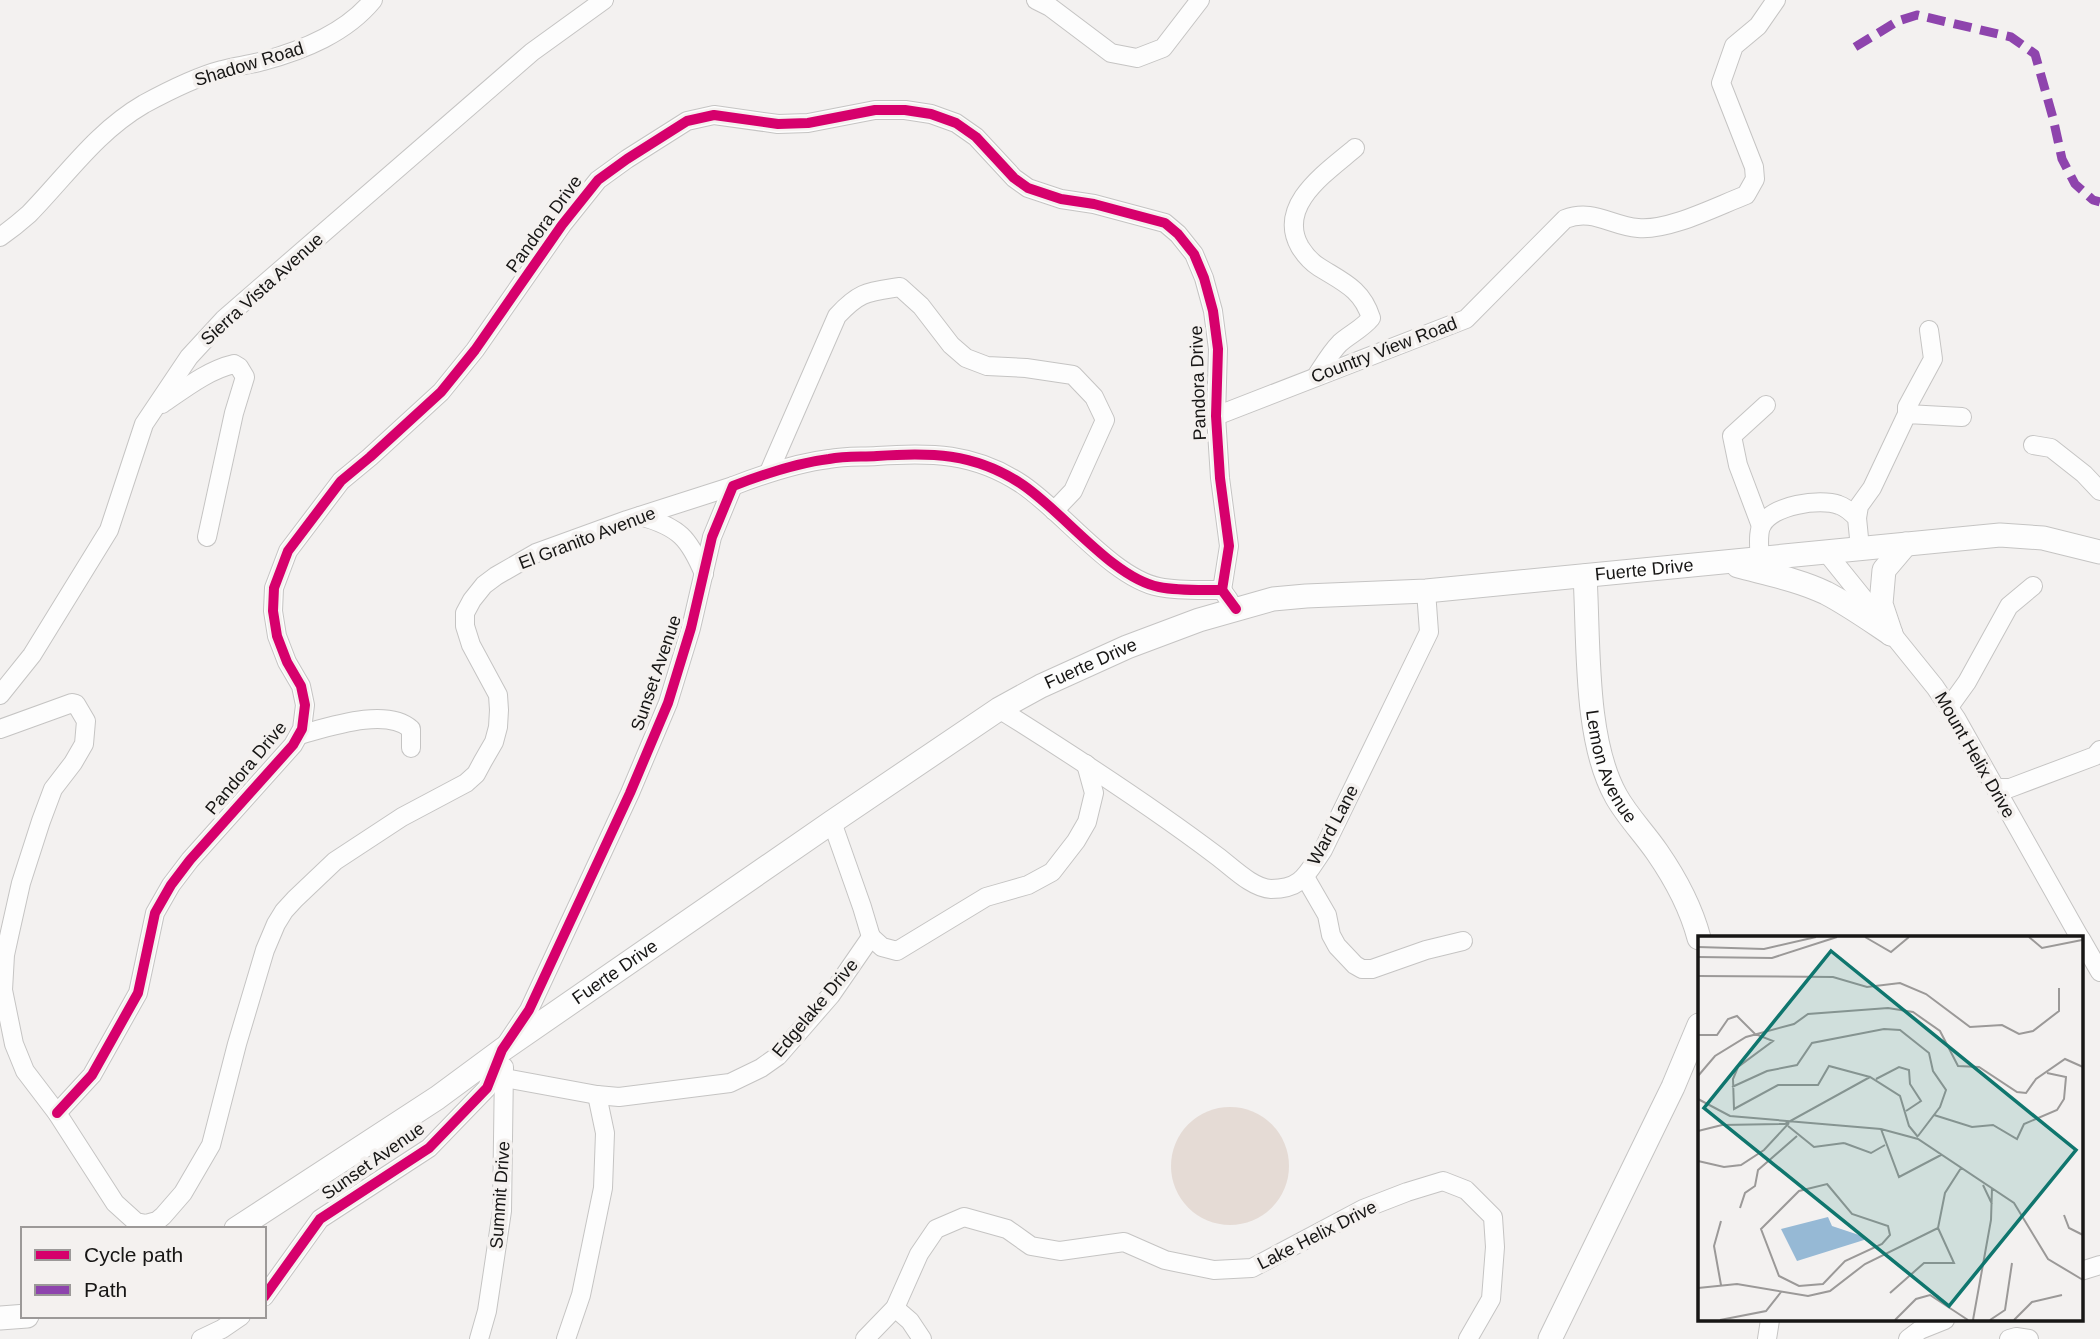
<svg xmlns="http://www.w3.org/2000/svg" width="2100" height="1339" font-family="Arial,sans-serif">
  <style>
    .building { fill: #e5dbd5 }
    .lines { fill: none; stroke-linecap: round; stroke-linejoin: round }
    .minor-casing { stroke: #c5c4c3; stroke-width: 20 }
    .major-casing { stroke: #c5c4c3; stroke-width: 25 }
    .minor { stroke: #fdfdfd; stroke-width: 18 }
    .major { stroke: #fdfdfd; stroke-width: 23 }
    .quiet { stroke: #8e44ad; stroke-width: 9; stroke-dasharray: 18 9; stroke-linecap: butt }
    .cycleway-casing { stroke: #f4f1ef; stroke-width: 15 }
    .cycleway { stroke: #d6006c; stroke-width: 10 }
    .labels { text-anchor: middle; stroke-width: 7; stroke-linejoin: round; paint-order: stroke }
    .street-label { font-size: 18px; fill: #171615; stroke: #f4f1ef }
    .inset-road { fill: none; stroke: #9b9998; stroke-width: 2 }
    .view { fill: #0f766e; fill-opacity: 0.15; stroke: #0f766e; stroke-width: 3.5 }
    .inset-edge { fill: none; stroke: #171615; stroke-width: 3.5 }
  </style>
  <rect width="100%" height="100%" fill="#f3f1f0"/>
  <circle class="building" cx="1230" cy="1166" r="59"/>
  <g class="lines">
    <g class="minor-casing">
      <g id="minor">
        <path d="M1036,0l14,7 61,46 26,5 26,-10 37,-48"/>
        <path d="M0,237c10,-7 20,-15 29,-23 38,-39 67,-82 115,-110 24,-13 51,-27 78,-34 13,-4 28,-5 41,-9 41,-11 83,-28 110,-61"/>
        <path d="M1317,375c7,-11 14,-23 23,-32 10,-9 22,-14 31,-25 -9,-29 -28,-36 -52,-51 -8,-5 -14,-12 -19,-20 -24,-42 27,-75 55,-99"/>
        <path d="M162,404c22,-15 46,-34 72,-40l5,3 6,10 -11,36 -27,124"/>
        <path d="M1907,414v-7l26,-48 -4,-29"/>
        <path d="M1216,416l250,-97 99,-100c28,-11 46,7 73,9 31,3 79,-22 108,-33l9,-16 -1,-12 -33,-84 13,-37 24,-20 18,-26"/>
        <path d="M2033,445l18,3 33,26 16,17"/>
        <path d="M769,472l68,-156c23,-25 31,-24 63,-29l21,19 30,39 15,13 21,8 39,2 47,7 21,22 11,23 -32,71 -19,20"/>
        <path d="M640,516c39,11 49,22 64,58"/>
        <path d="M1857,518l2,-12 13,-18 35,-74 55,3"/>
        <path d="M1761,526l-23,-61 -6,-29 34,-31"/>
        <path d="M1826,552l109,135 21,31 124,220"/>
        <path d="M1759,558c1,-9 -2,-25 3,-33 10,-20 58,-27 77,-20 7,2 13,8 18,13l3,30"/>
        <path d="M0,695l32,-40 77,-125 35,-106 45,-67 35,-38 308,-267 72,-52"/>
        <path d="M1949,707l18,-25 42,-76 24,-20"/>
        <path d="M999,709c75,47 148,94 218,147 15,11 35,32 54,33 32,0 36,-16 52,-39l106,-218 -3,-41"/>
        <path d="M0,729l72,-26 4,1 10,17 -2,23 -11,19 -20,26 -12,32 -20,62 -11,49 -5,23 -2,35 11,54 11,27 32,42 58,90 21,19 10,2 11,-3 6,-5 20,-23 28,-48 26,-101 28,-94 11,-26 8,-13 11,-12 40,-38 67,-44 64,-34 10,-9 7,-13 11,-19 4,-15 1,-17 -1,-15 -27,-50 -6,-19v-13l7,-13 12,-15 12,-9 40,-23 91,-33 106,-34"/>
        <path d="M299,735c30,-8 87,-28 112,-6v19"/>
        <path d="M1996,788h14l85,-32 5,-6"/>
        <path d="M832,822l30,85 9,30"/>
        <path d="M1305,877l22,38 4,20 6,11 18,19 7,4h10l54,-19 37,-9"/>
        <path d="M871,937l11,10 15,4 89,-54 42,-12 24,-13 24,-31 11,-19 7,-29 -8,-29"/>
        <path d="M2081,939l19,33"/>
        <path d="M505,1078l92,17 22,2 111,-14 31,-15 17,-12 53,-61 40,-58"/>
        <path d="M57,1113l35,-38 46,-82 17,-80 16,-28 19,-25 103,-115 9,-16 3,-24 -4,-19 -14,-24 -10,-26 -4,-25 1,-23 14,-37 53,-70 29,-24 71,-65 34,-42 87,-125 36,-45 29,-21 60,-38 27,-6 64,9 30,-1 67,-13h30l26,4 25,9 20,14 38,41 14,10 33,11 33,5 71,19 13,11 16,20 10,24 9,33 5,38 -2,67 4,62 9,68 -7,44"/>
        <path d="M2081,1271l19,-6"/>
        <path d="M264,1297l56,-78 109,-71 58,-60 15,-38 27,-40 101,-217 38,-90 23,-75 21,-91 21,-51c31,-12 63,-23 96,-27 16,-3 32,-2 48,-3 53,-4 97,-3 143,27 41,26 92,95 139,104 20,4 42,3 63,3l7,10"/>
        <path d="M895,1308l15,13 12,18"/>
        <path d="M201,1339l21,-10 19,-13"/>
        <path d="M479,1339l8,-28 15,-100 2,-144"/>
        <path d="M566,1339l15,-44 22,-107 2,-55 -8,-38"/>
        <path d="M865,1339l30,-31 24,-54 17,-25 28,-12 43,12 24,17 29,5 64,-9 41,18 49,10 38,-2 111,-59 44,-17 36,-11 23,9 27,27 2,30 -4,52 -23,40"/>
        <path d="M1767,1339l3,-19"/>
        <path d="M1908,1339l12,-9 25,-10"/>
        <path d="M2009,1339l7,-2 13,2"/>
      </g>
    </g>
    <g class="major-casing">
      <g id="major">
        <path d="M1738,566c30,8 61,14 88,27 23,12 44,27 65,41"/>
        <path id="s1" d="M1585,576c4,65 -1,163 31,220 11,20 28,37 41,56 18,26 34,56 42,86"/>
        <path d="M1891,634l-10,-30 3,-34 22,-26"/>
        <path id="s2" d="M236,1229l201,-131 65,-48 330,-228 167,-113 42,-23 86,-39 72,-27 74,-21 33,-3 120,-5 574,-56 43,3 57,14"/>
        <path d="M0,1318l27,-2"/>
        <path d="M1550,1339l123,-252 26,-62"/>
      </g>
    </g>
    <use href="#minor" class="minor"/>
    <use href="#major" class="major"/>
    <path class="quiet" d="M1855,47l43,-26 19,-6 94,22 24,17 18,64 9,41 13,25 18,16 7,2"/>
    <g class="cycleway-casing">
      <g id="cycleway">
        <path d="M57,1113l35,-38 46,-82 17,-80 16,-28 19,-25 103,-115 9,-16 3,-24 -4,-19 -14,-24 -10,-26 -4,-25 1,-23 14,-37 53,-70 29,-24 71,-65 34,-42 87,-125 36,-45 29,-21 60,-38 27,-6 64,9 30,-1 67,-13h30l26,4 25,9 20,14 38,41 14,10 33,11 33,5 71,19 13,11 16,20 10,24 9,33 5,38 -2,67 4,62 9,68 -7,44"/>
        <path d="M264,1297l56,-78 109,-71 58,-60 15,-38 27,-40 101,-217 38,-90 23,-75 21,-91 21,-51c31,-12 63,-23 96,-27 16,-3 32,-2 48,-3 53,-4 97,-3 143,27 41,26 92,95 139,104 20,4 42,3 63,3l14,19"/>
      </g>
    </g>
    <use href="#cycleway" class="cycleway"/>
  </g>
  <g class="labels">
    <g class="street-label">
      <text transform="translate(249 64) rotate(-17)" y="6">Shadow Road</text>
      <text transform="translate(544 224) rotate(-54)" y="6">Pandora Drive</text>
      <text transform="translate(262 289) rotate(-42)" y="6">Sierra Vista Avenue</text>
      <text transform="translate(1384 350) rotate(-21)" y="6">Country View Road</text>
      <text transform="translate(1198 383) rotate(-92)" y="6">Pandora Drive</text>
      <text transform="translate(587 538) rotate(-21)" y="6">El Granito Avenue</text>
      <text dy="6" stroke="none"><textPath href="#s2" startOffset="1592">Fuerte Drive</textPath></text>
      <text dy="6" stroke="none"><textPath href="#s2" startOffset="1026">Fuerte Drive</textPath></text>
      <text transform="translate(656 673) rotate(-71)" y="6">Sunset Avenue</text>
      <text transform="translate(1975 755) rotate(60)" y="6">Mount Helix Drive</text>
      <text dy="6" stroke="none"><textPath href="#s1" startOffset="194">Lemon Avenue</textPath></text>
      <text transform="translate(246 768) rotate(-50)" y="6">Pandora Drive</text>
      <text transform="translate(1333 825) rotate(-62)" y="6">Ward Lane</text>
      <text dy="6" stroke="none"><textPath href="#s2" startOffset="458">Fuerte Drive</textPath></text>
      <text transform="translate(815 1008) rotate(-50)" y="6">Edgelake Drive</text>
      <text transform="translate(373 1161) rotate(-35)" y="6">Sunset Avenue</text>
      <text transform="translate(500 1195) rotate(-86)" y="6">Summit Drive</text>
      <text transform="translate(1317 1235) rotate(-27)" y="6">Lake Helix Drive</text>
    </g>
  </g>
  <g transform="translate(1698 936)">
    <rect width="385" height="385" fill="#f3f1f0"/>
    <path d="M130,281l4,9 33,11 -1,3 -67,21 -16,-32z" fill="#96b9d5"/>
    <path class="inset-road" d="M167,1l26,15 18,-15M331,1l13,11 40,-8M0,11l66,2 52,-12M0,21l74,1 65,-21M0,40l135,1 34,10 33,-4 26,11 44,33 32,-2 17,9 14,-3 26,-20v-23M0,99h19l11,-16 9,-3 18,18 18,7 -35,26 -5,12 1,30 44,-24h40l11,-19 41,11M0,140l17,-20 31,-19 48,-13 14,-10 80,-6 25,4 27,19 18,35 21,1 38,25 9,1 10,-14 29,-20 18,8M178,143l23,-12 10,3 1,14 11,17 -15,10M34,151l35,-16 30,-6 15,-22 72,-14 16,1 29,23 4,18 13,19 -6,17 -22,29M0,163l32,17 151,13 37,10 96,64 34,56 35,21M236,179l38,12 21,-2 24,14 7,-15 33,-14 7,-11 2,-22 -19,-4M90,190l26,21 30,-4M183,193l18,48 42,-22M0,195l24,-6 63,-1 85,-47 30,19 9,30 9,11M146,207l27,10 14,-8M0,225l26,6 17,-2 23,-15 25,-27M129,248l25,30 36,12 2,9 -8,9 -37,17 -22,23 -24,2 -20,-10 -18,-47 38,-38zM285,249l9,19M42,272l5,-15 10,-7 3,-16 39,-34M366,279l5,13 14,7M23,285l-7,25 7,39M0,352l39,-4 71,12 22,-5 35,-27 73,-36 7,-35 16,-25M192,357l34,-30h30l-16,-35M22,384l46,-9 15,-19M197,384l21,-21 14,-4 38,25M275,384l18,-100 1,-32M292,384l15,-10 7,-47M316,384l18,-18 30,-7"/>
    <path class="view" d="M133,15l245,199 -127,156 -245,-198z"/>
    <rect width="385" height="385" class="inset-edge"/>
  </g>
  <rect x="21" y="1227" width="245" height="91" fill="#f4f1ef" stroke="#9c9998" stroke-width="2"/>
  <rect x="35" y="1250" width="35" height="10" fill="#d6006c" stroke="#9c9998" stroke-width="2"/>
  <text x="84" y="1262" font-size="21" fill="#171615">Cycle path</text>
  <rect x="35" y="1285" width="35" height="10" fill="#8e44ad" stroke="#9c9998" stroke-width="2"/>
  <text x="84" y="1297" font-size="21" fill="#171615">Path</text>
</svg>
